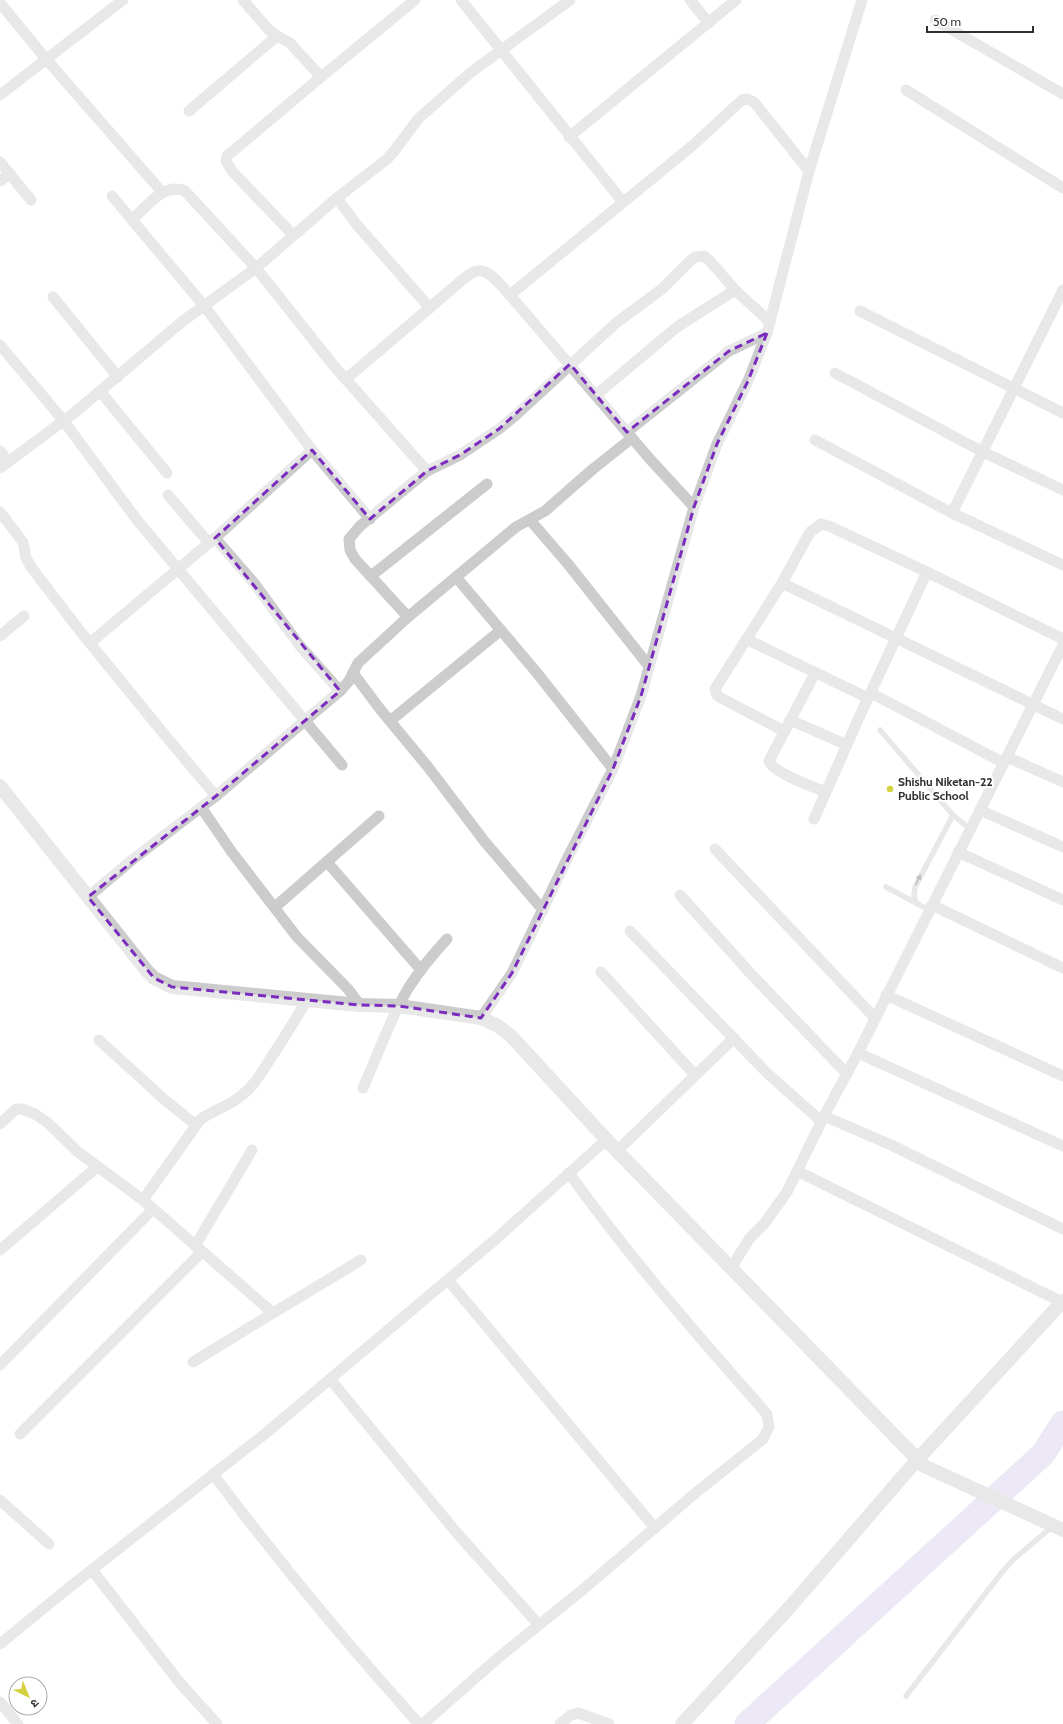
<svg xmlns="http://www.w3.org/2000/svg" width="1063" height="1724" font-family="Cabin,'Noto Sans Devanagari',sans-serif">
  <style>
    .lines { fill: none; stroke-linecap: round; stroke-linejoin: round }
    .river { stroke: #d8cce9; stroke-width: 25 }
    .service { stroke: #ccc; stroke-width: 5.5 }
    .minor { stroke: #ccc; stroke-width: 11 }
    .tertiary { stroke: #ccc; stroke-width: 14 }
    .oneway { fill: #767676 }
    .marked { fill: none; stroke: #7b2cbf; stroke-width: 3; stroke-dasharray: 8 5; stroke-linejoin: round }
    .poi-dot { fill: #d5d141; stroke: #fff; stroke-width: 1.5 }
    .labels { text-anchor: middle; stroke-width: 4; stroke-linejoin: round; paint-order: stroke }
    .poi-label { font-size: 12px; font-weight: bold; fill: #2f2f2f; stroke: #fff; text-anchor: start }
  </style>
  <rect width="100%" height="100%" fill="#fff"/>
  <g class="lines">
    <path class="river" d="M747,1724l296,-270 20,-31"/>
    <g class="service">
      <path d="M880,730l73,85"/>
      <path d="M886,887l30,16"/>
      <path d="M929,910l-13,-7 -2,-7 1,-9 38,-72 17,14"/>
      <path d="M906,1696l97,-125 11,-12 39,-33"/>
    </g>
    <g class="minor">
      <path d="M243,0l26,30 8,6 13,7 31,34"/>
      <path d="M461,0l162,202"/>
      <path d="M690,0l19,23"/>
      <path d="M0,3l46,56 116,133"/>
      <path d="M935,20l128,74"/>
      <path d="M906,90l157,98"/>
      <path d="M0,95l123,-95"/>
      <path d="M189,111l88,-75"/>
      <path d="M569,137l167,-137"/>
      <path d="M0,162l31,38"/>
      <path d="M0,181l10,-7"/>
      <path d="M112,196l93,111 107,143 58,69"/>
      <path d="M337,198l20,27 73,83"/>
      <path d="M132,220c14,-13 32,-38 53,-29l71,77 78,98 93,105"/>
      <path d="M293,235l-61,-64 -6,-10 1,-5 94,-79 94,-77"/>
      <path d="M510,295l182,-149 50,-46 5,-1 7,3 55,69"/>
      <path d="M53,297l65,80"/>
      <path d="M860,311l203,102"/>
      <path d="M0,345l63,75 74,100 205,245"/>
      <path d="M835,373l148,79 80,38"/>
      <path d="M346,379l115,-98c5,-4 10,-9 16,-10 12,-3 25,16 33,24l139,163 45,49"/>
      <path d="M100,391l67,82"/>
      <path d="M596,395l81,-68 58,-37"/>
      <path d="M627,432l102,-81 38,-18"/>
      <path d="M815,440l137,73 111,52"/>
      <path d="M0,451l8,10"/>
      <path d="M0,468l74,-55 109,-92 73,-53 81,-70 50,-39 8,-9 23,-31 52,-46 100,-73"/>
      <path d="M168,495l41,48"/>
      <path d="M0,512l23,30 3,16 5,9 49,64 84,103 52,62"/>
      <path d="M952,513l111,-223"/>
      <path d="M530,520l38,44 80,101"/>
      <path d="M215,538l39,45 46,63 40,45 9,-10 9,-18 50,-46 108,-90 29,-16 48,-42 39,-31"/>
      <path d="M371,576l116,-92"/>
      <path d="M456,577l81,96 76,96"/>
      <path d="M782,583l281,136"/>
      <path d="M408,617l-53,-58 -5,-9 -1,-11 11,-13 67,-55 33,-16 39,-26 17,-14 100,-92 46,-34 28,-28 5,-4 9,-1 6,5 25,29 35,32"/>
      <path d="M0,636l24,-20"/>
      <path d="M746,639l122,59"/>
      <path d="M90,643l125,-105 97,-88"/>
      <path d="M353,673l27,36 48,58 57,75 58,68"/>
      <path d="M815,673l-46,88c4,12 45,26 57,31"/>
      <path d="M871,693l133,70"/>
      <path d="M790,720l57,25"/>
      <path d="M390,721l111,-91"/>
      <path d="M784,731l-63,-33 -4,-3 -2,-6 67,-106 28,-51 11,-8 8,2 98,46 136,67"/>
      <path d="M1007,757l56,25"/>
      <path d="M201,807l30,44 66,86 51,52 12,16"/>
      <path d="M980,810l83,37"/>
      <path d="M814,819l47,-106 66,-141"/>
      <path d="M715,849l160,169"/>
      <path d="M958,852l105,48"/>
      <path d="M327,862l94,108"/>
      <path d="M680,895l71,79 96,100"/>
      <path d="M88,897l44,-37 84,-64 124,-105"/>
      <path d="M932,905l131,63"/>
      <path d="M275,907l104,-91"/>
      <path d="M630,931l137,142 54,48"/>
      <path d="M601,972l94,103"/>
      <path d="M886,995l177,81"/>
      <path d="M481,1018l31,-45 56,-116 45,-88 28,-73 53,-189 23,-63 31,-63 19,-48 42,-162 53,-171"/>
      <path d="M99,1040l67,61 30,24"/>
      <path d="M858,1053l205,93"/>
      <path d="M363,1088c15,-33 27,-70 46,-101 11,-17 24,-33 38,-48"/>
      <path d="M824,1116l67,29 172,84"/>
      <path d="M0,1124l16,-15h6l13,5 13,9 30,29 65,48 130,113 88,-53"/>
      <path d="M617,1151l117,-113"/>
      <path d="M797,1171l265,131"/>
      <path d="M143,1200l57,-80c13,-10 30,-14 42,-25 11,-8 18,-20 25,-31 14,-21 27,-42 40,-64"/>
      <path d="M195,1246l57,-96"/>
      <path d="M0,1250l97,-83"/>
      <path d="M731,1268l19,-30 14,-14 23,-32 37,-76 34,-63 205,-408"/>
      <path d="M448,1280l207,248"/>
      <path d="M193,1362l80,-49"/>
      <path d="M0,1365l153,-156"/>
      <path d="M330,1379l126,153 83,93"/>
      <path d="M20,1434l182,-182"/>
      <path d="M213,1474c65,87 134,170 206,250"/>
      <path d="M0,1500l49,44"/>
      <path d="M92,1570l88,113 37,41"/>
      <path d="M0,1644l66,-54 200,-157 230,-194 110,-99"/>
      <path d="M0,1702l18,22"/>
      <path d="M423,1724l75,-66 88,-71 107,-92 70,-56 6,-12 -2,-13c-69,-78 -137,-156 -198,-241"/>
      <path d="M560,1724l11,-9 7,-2 31,11"/>
    </g>
    <g class="tertiary">
      <path d="M0,786l147,185 7,7 18,9 188,18 39,1 82,12 17,8 13,10 106,115 307,315 139,64"/>
      <path d="M682,1724l107,-116 128,-148 146,-159"/>
    </g>
  </g>
  <defs><path id="oneway-solid" d="M-6-.8H1V-3.2L6.5 0L1 3.2V.8H-6Z"/></defs>
  <use class="oneway" href="#oneway-solid" transform="translate(918 880) rotate(-62)"/>
  <path d="M0 0H1063V1724H0ZM767,333l-19,48 -31,63 -23,63 -53,189 -28,73 -101,204 -31,45 -82,-12 -39,-1 -188,-18 -18,-9 -66,-81 128,-101 124,-105 -125,-153 97,-88 58,69 57,-48 33,-16 39,-26 71,-65 57,68 102,-81z" fill="#fff" fill-opacity=".55" fill-rule="evenodd"/>
  <path class="marked" d="M767,333l-19,48 -31,63 -23,63 -53,189 -28,73 -101,204 -31,45 -82,-12 -39,-1 -188,-18 -18,-9 -66,-81 128,-101 124,-105 -125,-153 97,-88 58,69 57,-48 33,-16 39,-26 71,-65 57,68 102,-81z"/>
  <circle class="poi-dot" cx="890" cy="789" r="4"/>
  <g class="labels">
    <g class="poi-label">
      <text x="898" y="786">Shishu Niketan-22<tspan x="898" dy="14">Public School</tspan></text>
    </g>
  </g>
  <g transform="translate(28 1696) rotate(137)"><circle r="19" fill="#ffffff" stroke="#acacac"/>
  <path d="M0-3L7 15L0 10L-7 15Z" fill="#d5d141"/>
  <text y="-6" font-size="11" font-weight="bold" text-anchor="middle" fill="#2f2f2f">उ</text>
  </g>
  <path d="M927 26v6h106v-6" fill="none" stroke="#2f2f2f" stroke-width="2"/>
  <text x="933" y="26" font-size="12" fill="#2f2f2f" stroke="#ffffff" stroke-width="3" paint-order="stroke">50 m</text>
</svg>
